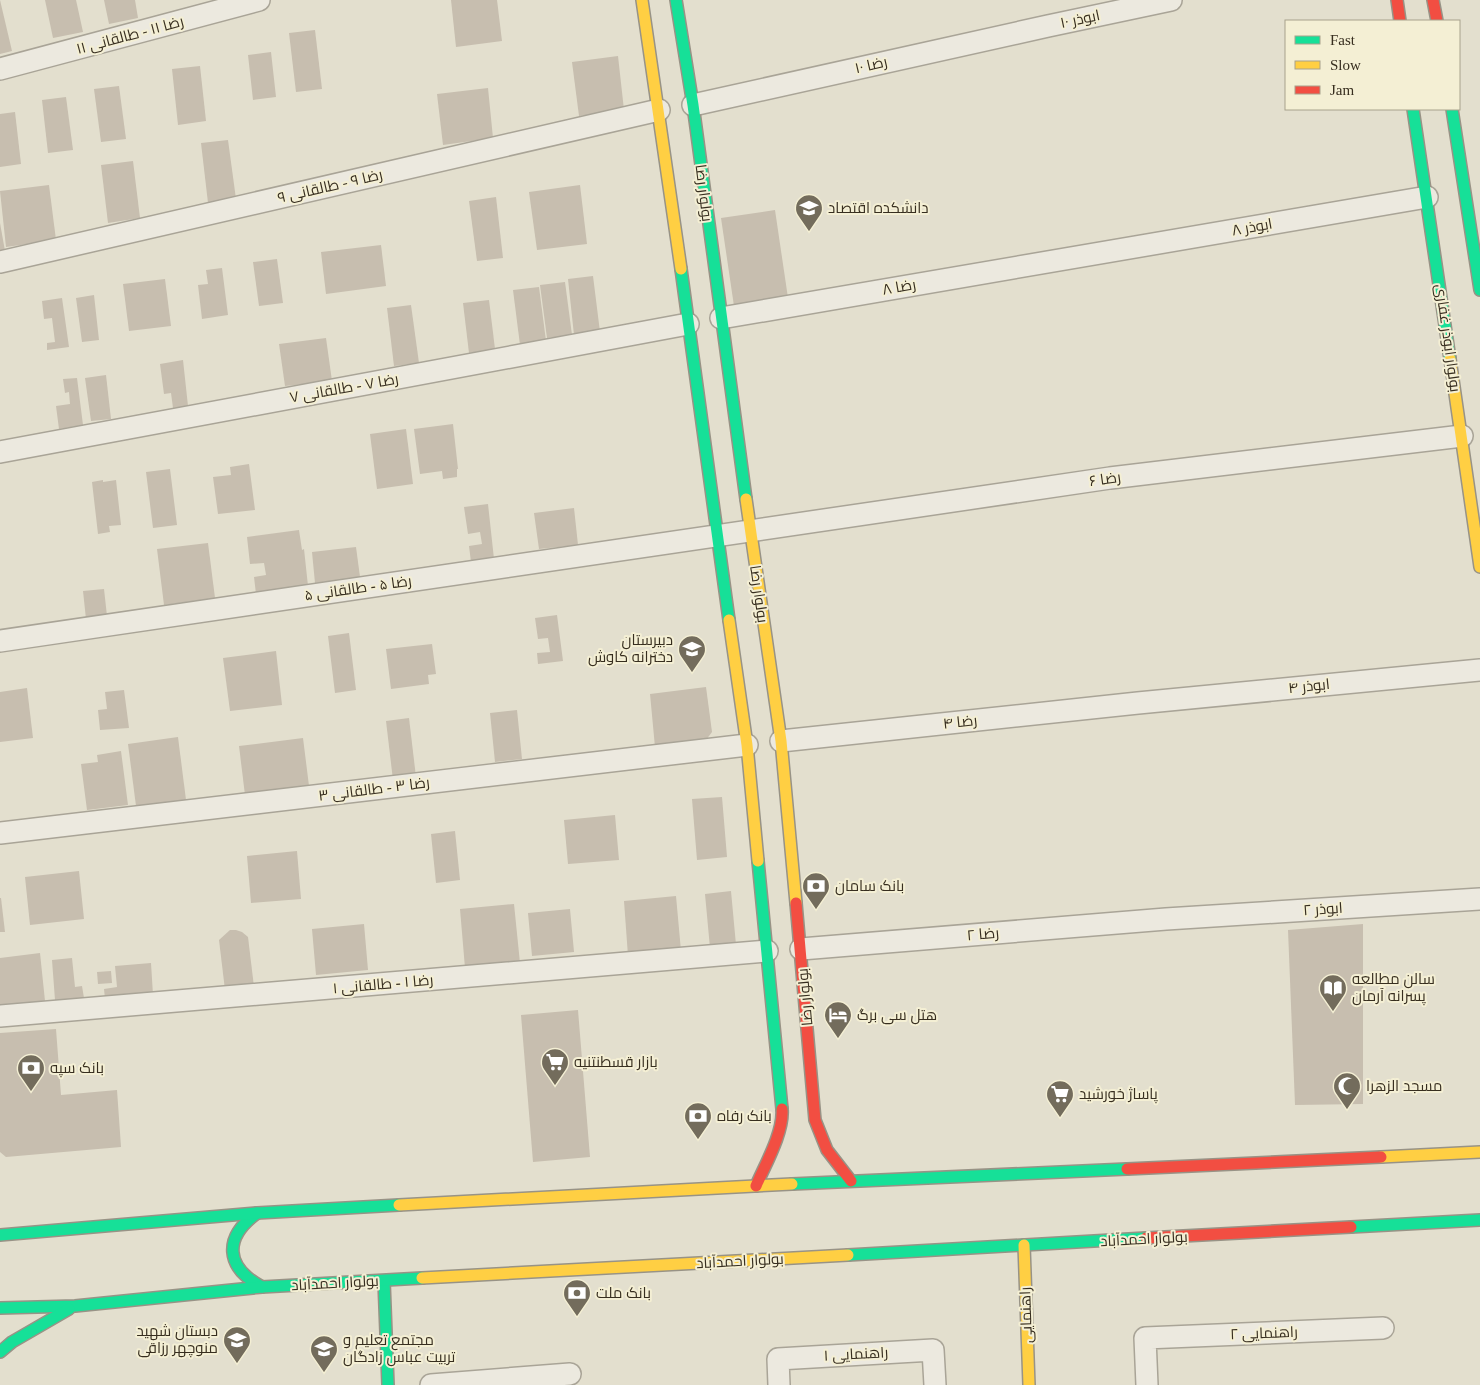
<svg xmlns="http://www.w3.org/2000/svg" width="1480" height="1385" font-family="'Times New Roman',Cairo,serif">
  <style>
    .building { fill: #c7beaf }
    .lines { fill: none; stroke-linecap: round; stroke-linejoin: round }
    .street-casing { stroke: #a9a497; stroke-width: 24 }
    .fast-casing { stroke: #989386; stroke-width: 14 }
    .slow-casing { stroke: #989386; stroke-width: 14 }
    .jam-casing { stroke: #989386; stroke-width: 14 }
    .street { stroke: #ece9df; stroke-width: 21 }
    .fast { stroke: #16e098; stroke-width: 11 }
    .slow { stroke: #ffcf43; stroke-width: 11 }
    .jam { stroke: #f24e42; stroke-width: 11 }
    .labels { text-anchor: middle; stroke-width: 4; stroke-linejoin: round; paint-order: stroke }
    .street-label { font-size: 15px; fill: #372e1f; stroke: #f4efd4 }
    .poi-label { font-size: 15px; fill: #372e1f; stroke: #f4efd4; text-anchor: start }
  </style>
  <rect width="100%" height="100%" fill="#e3dfce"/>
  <g class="building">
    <path d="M0,0l12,51 -12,3z"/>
    <path d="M45,0h31l7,32 -30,6z"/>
    <path d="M104,0h31l3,18 -29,6z"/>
    <path d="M451,0h46l5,41 -46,6z"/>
    <path d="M315,30l7,59 -26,3 -7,-59z"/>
    <path d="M271,52l5,45 -23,3 -5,-45z"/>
    <path d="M618,56l6,54 -45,6 -7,-54z"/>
    <path d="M200,66l6,55 -28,4 -6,-56z"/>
    <path d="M119,86l7,53 -25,3 -7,-53z"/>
    <path d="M488,88l5,50 -50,7 -6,-51z"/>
    <path d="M66,97l7,53 -25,3 -6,-53z"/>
    <path d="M15,112l6,52 -21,3v-53z"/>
    <path d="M228,140l8,59 -28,4 -7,-60z"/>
    <path d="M133,161l7,57 -32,5 -7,-58z"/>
    <path d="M49,185l7,55 -50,7 -6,-56z"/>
    <path d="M580,185l7,59 -50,6 -8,-58z"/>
    <path d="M496,197l7,61 -26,3 -8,-60z"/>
    <path d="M775,210l13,88 -54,8 -13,-88z"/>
    <path d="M0,223l5,28h-5z"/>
    <path d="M381,245l5,41 -60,8 -5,-42z"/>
    <path d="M277,259l6,44 -24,3 -6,-44z"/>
    <path d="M222,268l6,47 -26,4 -4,-34 10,-1 -2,-14z"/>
    <path d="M593,276l7,56 -26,3 -6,-56z"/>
    <path d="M165,279l6,47 -42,5 -6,-47z"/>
    <path d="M565,282l7,53 -25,3 -7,-53z"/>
    <path d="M539,287l7,54 -26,4 -7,-55z"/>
    <path d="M94,295l5,45 -17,2 -6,-44z"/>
    <path d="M62,298l7,49 -22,3v-7l8,-1 -3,-24 -8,1 -2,-18z"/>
    <path d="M489,300l6,49 -26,4 -6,-50z"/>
    <path d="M411,305l8,58 -25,3 -7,-58z"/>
    <path d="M326,338l6,43 -47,5 -6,-42z"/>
    <path d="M183,360l5,46 -15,2 -2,-15 -7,1 -4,-30z"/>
    <path d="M106,375l5,44 -20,2 -6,-43z"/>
    <path d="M77,378l6,47 -24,4 -3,-23 14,-2 -1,-12 -4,1 -2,-14z"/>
    <path d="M453,424l5,45h-1v8l-14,2 -1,-8 -22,3 -6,-45z"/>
    <path d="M406,429l7,55 -36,5 -7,-55z"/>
    <path d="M249,464l6,46 -37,4 -5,-37 18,-2 -1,-8z"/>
    <path d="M170,469l7,56 -24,3 -7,-56z"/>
    <path d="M103,480v2l13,-2 5,45 -12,1 1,6 -12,2 -6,-52z"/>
    <path d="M488,504l6,55 -23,3 -2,-16 13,-2 -2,-12 -12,2 -4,-27z"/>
    <path d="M574,508l4,37 -39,4 -5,-36z"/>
    <path d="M299,530l3,20 2,-1 4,37 -52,8 -2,-17 12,-2 -2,-12 -14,1 -3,-27z"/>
    <path d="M208,543l7,55 -51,7 -7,-56z"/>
    <path d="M356,547l4,30 -45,6 -3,-31z"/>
    <path d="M104,589l3,27 -21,3 -3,-28z"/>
    <path d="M557,615l6,46 -25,3 -1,-11 13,-1 -2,-14 -10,1 -3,-21z"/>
    <path d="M349,633l7,57 -21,3 -7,-57z"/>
    <path d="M432,644l4,30 -8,1 1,9 -38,5 -5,-40z"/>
    <path d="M276,651l6,54 -52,6 -7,-53z"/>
    <path d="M706,687l6,45 -6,8 -51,7 -5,-53z"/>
    <path d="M27,688l6,50 -33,4v-50z"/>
    <path d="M124,690l5,38 -29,2 -2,-20 9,-1 -2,-17z"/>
    <path d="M517,710l5,49 -27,3 -5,-49z"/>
    <path d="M409,718l7,59 -23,3 -7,-59z"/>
    <path d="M178,737l8,63 -50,6 -8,-62z"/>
    <path d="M303,738l6,48 -64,9 -6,-49z"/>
    <path d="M121,751l7,54 -41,5 -6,-46 17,-2 -1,-7z"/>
    <path d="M722,797l5,60 -30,3 -5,-61z"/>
    <path d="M615,815l4,45 -51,4 -4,-44z"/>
    <path d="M455,831l5,49 -24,3 -5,-49z"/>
    <path d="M297,851l4,48 -50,4 -4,-47z"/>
    <path d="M79,871l5,48 -54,6 -5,-48z"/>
    <path d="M731,891l5,54 -26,3 -5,-54z"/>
    <path d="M676,896l5,55 -53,5 -4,-55z"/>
    <path d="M0,898h1l4,34h-5z"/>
    <path d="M514,904l6,59 -55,5 -5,-59z"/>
    <path d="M570,909l4,43 -42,4 -4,-43z"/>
    <path d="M364,924l4,46 -52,5 -4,-46z"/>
    <path d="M1363,924v180l-68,1 -7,-175z"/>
    <path d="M230,930h6l6,2 6,5 6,50 -29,3 -6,-50z"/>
    <path d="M40,953l5,48 -45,5v-48z"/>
    <path d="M72,958l3,29 7,-1 2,12 -29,2 -3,-40z"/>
    <path d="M151,963l2,32 -48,4 -1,-10 13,-2 -2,-21z"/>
    <path d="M111,971l1,12 -14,1 -1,-12z"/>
    <path d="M578,1010l12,147 -57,5 -12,-147z"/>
    <path d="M56,1029l5,66 56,-5 4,57 -115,10 -6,-5v-119z"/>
  </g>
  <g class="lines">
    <g class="street-casing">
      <g id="street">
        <path d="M0,69l259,-69"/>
        <path d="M693,105l355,-79 123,-26"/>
        <path d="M0,262l659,-152"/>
        <path d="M721,318l706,-121"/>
        <path d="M0,452l688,-128"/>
        <path d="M0,641l1110,-163 352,-42"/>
        <path d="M781,741l357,-38 342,-33"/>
        <path d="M0,833l747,-88"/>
        <path d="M801,949l365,-30 314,-20"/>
        <path d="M0,1016l767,-65"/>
        <path d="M431,1385l139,-11"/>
        <path d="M779,1385l-1,-26 155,-9 2,35"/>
        <path d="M1147,1385l-2,-47 238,-10"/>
      </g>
    </g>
    <g class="fast-casing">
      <g id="fast">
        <path d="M676,0l17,105 53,394"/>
        <path d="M1413,109l37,250"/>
        <path d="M1452,109l28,181"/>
        <path d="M681,269l48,351"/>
        <path d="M758,861l24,248"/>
        <path d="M792,1184l335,-15"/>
        <path d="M257,1213c-34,25 -32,54 5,74"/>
        <path d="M1351,1227l129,-7"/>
        <path d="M0,1235l257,-22 142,-8"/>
        <path d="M848,1255l298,-17"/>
        <path d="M384,1281l4,104"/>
        <path d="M0,1308l75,-2 187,-19 160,-9"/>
        <path d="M0,1352l12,-10 57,-33"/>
      </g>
    </g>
    <g class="slow-casing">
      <g id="slow">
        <path d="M642,0l39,269"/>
        <path d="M1450,359l30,208"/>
        <path d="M746,499l35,242 15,162"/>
        <path d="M729,620l18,125 11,116"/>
        <path d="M1381,1157l99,-5"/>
        <path d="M399,1205l393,-21"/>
        <path d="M1024,1245l5,140"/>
        <path d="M422,1278l426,-23"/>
      </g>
    </g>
    <g class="jam-casing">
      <g id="jam">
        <path d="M1397,0l3,21"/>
        <path d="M1433,0l4,21"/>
        <path d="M796,903l19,217 12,30 24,31"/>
        <path d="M1127,1169l254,-12"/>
        <path d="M756,1186c9,-21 28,-54 26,-77"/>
        <path d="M1146,1238l205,-11"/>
      </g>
    </g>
    <use href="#street" class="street"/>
    <use href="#fast" class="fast"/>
    <use href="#slow" class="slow"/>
    <use href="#jam" class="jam"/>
  </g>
  <defs>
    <g id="university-pin" transform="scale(1.4375)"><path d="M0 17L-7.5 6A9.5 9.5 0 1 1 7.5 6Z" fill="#736c5c" stroke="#f4efd4"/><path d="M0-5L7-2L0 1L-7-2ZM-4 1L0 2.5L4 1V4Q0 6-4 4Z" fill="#fff"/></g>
    <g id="school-pin" transform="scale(1.4375)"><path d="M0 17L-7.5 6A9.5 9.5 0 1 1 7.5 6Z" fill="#736c5c" stroke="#f4efd4"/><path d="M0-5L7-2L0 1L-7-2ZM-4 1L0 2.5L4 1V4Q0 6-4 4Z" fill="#fff"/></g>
    <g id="bank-pin" transform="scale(1.4375)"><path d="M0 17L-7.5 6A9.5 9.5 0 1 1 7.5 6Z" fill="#736c5c" stroke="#f4efd4"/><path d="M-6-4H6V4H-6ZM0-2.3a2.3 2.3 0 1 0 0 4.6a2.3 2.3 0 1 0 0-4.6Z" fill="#fff"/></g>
    <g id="library-pin" transform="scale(1.4375)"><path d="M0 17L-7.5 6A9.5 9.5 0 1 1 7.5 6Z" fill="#736c5c" stroke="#f4efd4"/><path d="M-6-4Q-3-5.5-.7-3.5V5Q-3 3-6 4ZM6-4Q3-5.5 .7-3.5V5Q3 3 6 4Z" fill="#fff"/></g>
    <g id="hotel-pin" transform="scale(1.4375)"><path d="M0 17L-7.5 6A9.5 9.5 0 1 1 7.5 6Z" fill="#736c5c" stroke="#f4efd4"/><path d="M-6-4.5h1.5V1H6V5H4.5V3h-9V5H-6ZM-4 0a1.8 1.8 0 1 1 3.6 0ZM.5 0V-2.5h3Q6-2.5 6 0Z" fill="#fff"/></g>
    <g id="supermarket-pin" transform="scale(1.4375)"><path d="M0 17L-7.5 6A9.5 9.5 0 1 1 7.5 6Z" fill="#736c5c" stroke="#f4efd4"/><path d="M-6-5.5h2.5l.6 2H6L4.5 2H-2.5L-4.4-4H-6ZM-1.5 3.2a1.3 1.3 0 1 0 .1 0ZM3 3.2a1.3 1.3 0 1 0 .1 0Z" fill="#fff"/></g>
    <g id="mosque-pin" transform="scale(1.4375)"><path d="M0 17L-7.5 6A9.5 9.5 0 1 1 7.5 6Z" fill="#736c5c" stroke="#f4efd4"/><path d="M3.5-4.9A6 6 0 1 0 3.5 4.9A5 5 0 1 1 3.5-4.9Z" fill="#fff"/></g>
  </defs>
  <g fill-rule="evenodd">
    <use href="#university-pin" x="809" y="208"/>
    <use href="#school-pin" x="692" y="649"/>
    <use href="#bank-pin" x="816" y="886"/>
    <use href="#library-pin" x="1333" y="988"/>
    <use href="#hotel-pin" x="838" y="1015"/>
    <use href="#supermarket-pin" x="555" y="1062"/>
    <use href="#bank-pin" x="31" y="1068"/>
    <use href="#mosque-pin" x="1347" y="1086"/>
    <use href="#supermarket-pin" x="1060" y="1094"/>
    <use href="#bank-pin" x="698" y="1116"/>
    <use href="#bank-pin" x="577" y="1293"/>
    <use href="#school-pin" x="237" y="1340"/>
    <use href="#university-pin" x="324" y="1349"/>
  </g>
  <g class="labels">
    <g class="street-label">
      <text transform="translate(1080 19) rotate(-12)" y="5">ابوذر ۱۰</text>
      <text transform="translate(130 35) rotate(-15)" y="5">رضا ۱۱ - طالقانی ۱۱</text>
      <text transform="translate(871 65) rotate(-13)" y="5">رضا ۱۰</text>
      <text transform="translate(330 186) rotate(-13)" y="5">رضا ۹ - طالقانی ۹</text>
      <text transform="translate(704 193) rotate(83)" y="5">بولوار رضا</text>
      <text transform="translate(1252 227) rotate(-10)" y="5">ابوذر ۸</text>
      <text transform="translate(899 287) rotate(-10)" y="5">رضا ۸</text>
      <text transform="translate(1448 338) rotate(82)" y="5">بولوار ابوذر غفاری</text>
      <text transform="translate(344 388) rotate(-10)" y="5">رضا ۷ - طالقانی ۷</text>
      <text transform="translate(1105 479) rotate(-8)" y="5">رضا ۶</text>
      <text transform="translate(358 588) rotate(-8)" y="5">رضا ۵ - طالقانی ۵</text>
      <text transform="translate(759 594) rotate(82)" y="5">بولوار رضا</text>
      <text transform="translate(1309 686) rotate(-6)" y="5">ابوذر ۴</text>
      <text transform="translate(960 722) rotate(-6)" y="5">رضا ۴</text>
      <text transform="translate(374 789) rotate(-7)" y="5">رضا ۳ - طالقانی ۳</text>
      <text transform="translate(1323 909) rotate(-4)" y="5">ابوذر ۲</text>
      <text transform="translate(983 934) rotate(-5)" y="5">رضا ۲</text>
      <text transform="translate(383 984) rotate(-5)" y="5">رضا ۱ - طالقانی ۱</text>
      <text transform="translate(805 997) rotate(-95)" y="5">بولوار رضا</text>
      <text transform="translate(1144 1239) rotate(-3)" y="5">بولوار احمدآباد</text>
      <text transform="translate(740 1261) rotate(-3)" y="5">بولوار احمدآباد</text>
      <text transform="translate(335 1283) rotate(-3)" y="5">بولوار احمدآباد</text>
      <text transform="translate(1026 1315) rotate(-92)" y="5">راهنمایی</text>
      <text transform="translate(1264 1333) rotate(-2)" y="5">راهنمایی ۲</text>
      <text transform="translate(856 1354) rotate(-3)" y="5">راهنمایی ۱</text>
    </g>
    <g class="poi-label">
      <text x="828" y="213">دانشکده اقتصاد</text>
      <text x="673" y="645" text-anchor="end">دبیرستان<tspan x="673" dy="17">دخترانه کاوش</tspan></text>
      <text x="835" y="891">بانک سامان</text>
      <text x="1352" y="984">سالن مطالعه<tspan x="1352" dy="17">پسرانه آرمان</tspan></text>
      <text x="857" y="1020">هتل سی برگ</text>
      <text x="574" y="1067">بازار قسطنتنیه</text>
      <text x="50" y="1073">بانک سپه</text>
      <text x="1366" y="1091">مسجد الزهرا</text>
      <text x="1079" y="1099">پاساژ خورشید</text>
      <text x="717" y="1121">بانک رفاه</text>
      <text x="596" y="1298">بانک ملت</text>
      <text x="218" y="1336" text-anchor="end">دبستان شهید<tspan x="218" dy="17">منوچهر رزاقی</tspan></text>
      <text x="343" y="1345">مجتمع تعلیم و<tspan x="343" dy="17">تربیت عباس زادگان</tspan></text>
    </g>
  </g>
  <rect x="1285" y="20" width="175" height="90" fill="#f4efd4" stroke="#a8a28c"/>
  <rect x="1295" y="36" width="25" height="8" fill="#16e098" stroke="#a8a28c"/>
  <text x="1330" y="45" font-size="15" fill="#372e1f">Fast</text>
  <rect x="1295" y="61" width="25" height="8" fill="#ffcf43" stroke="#a8a28c"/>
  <text x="1330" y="70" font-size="15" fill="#372e1f">Slow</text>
  <rect x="1295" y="86" width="25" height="8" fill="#f24e42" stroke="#a8a28c"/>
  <text x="1330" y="95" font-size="15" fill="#372e1f">Jam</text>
</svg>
